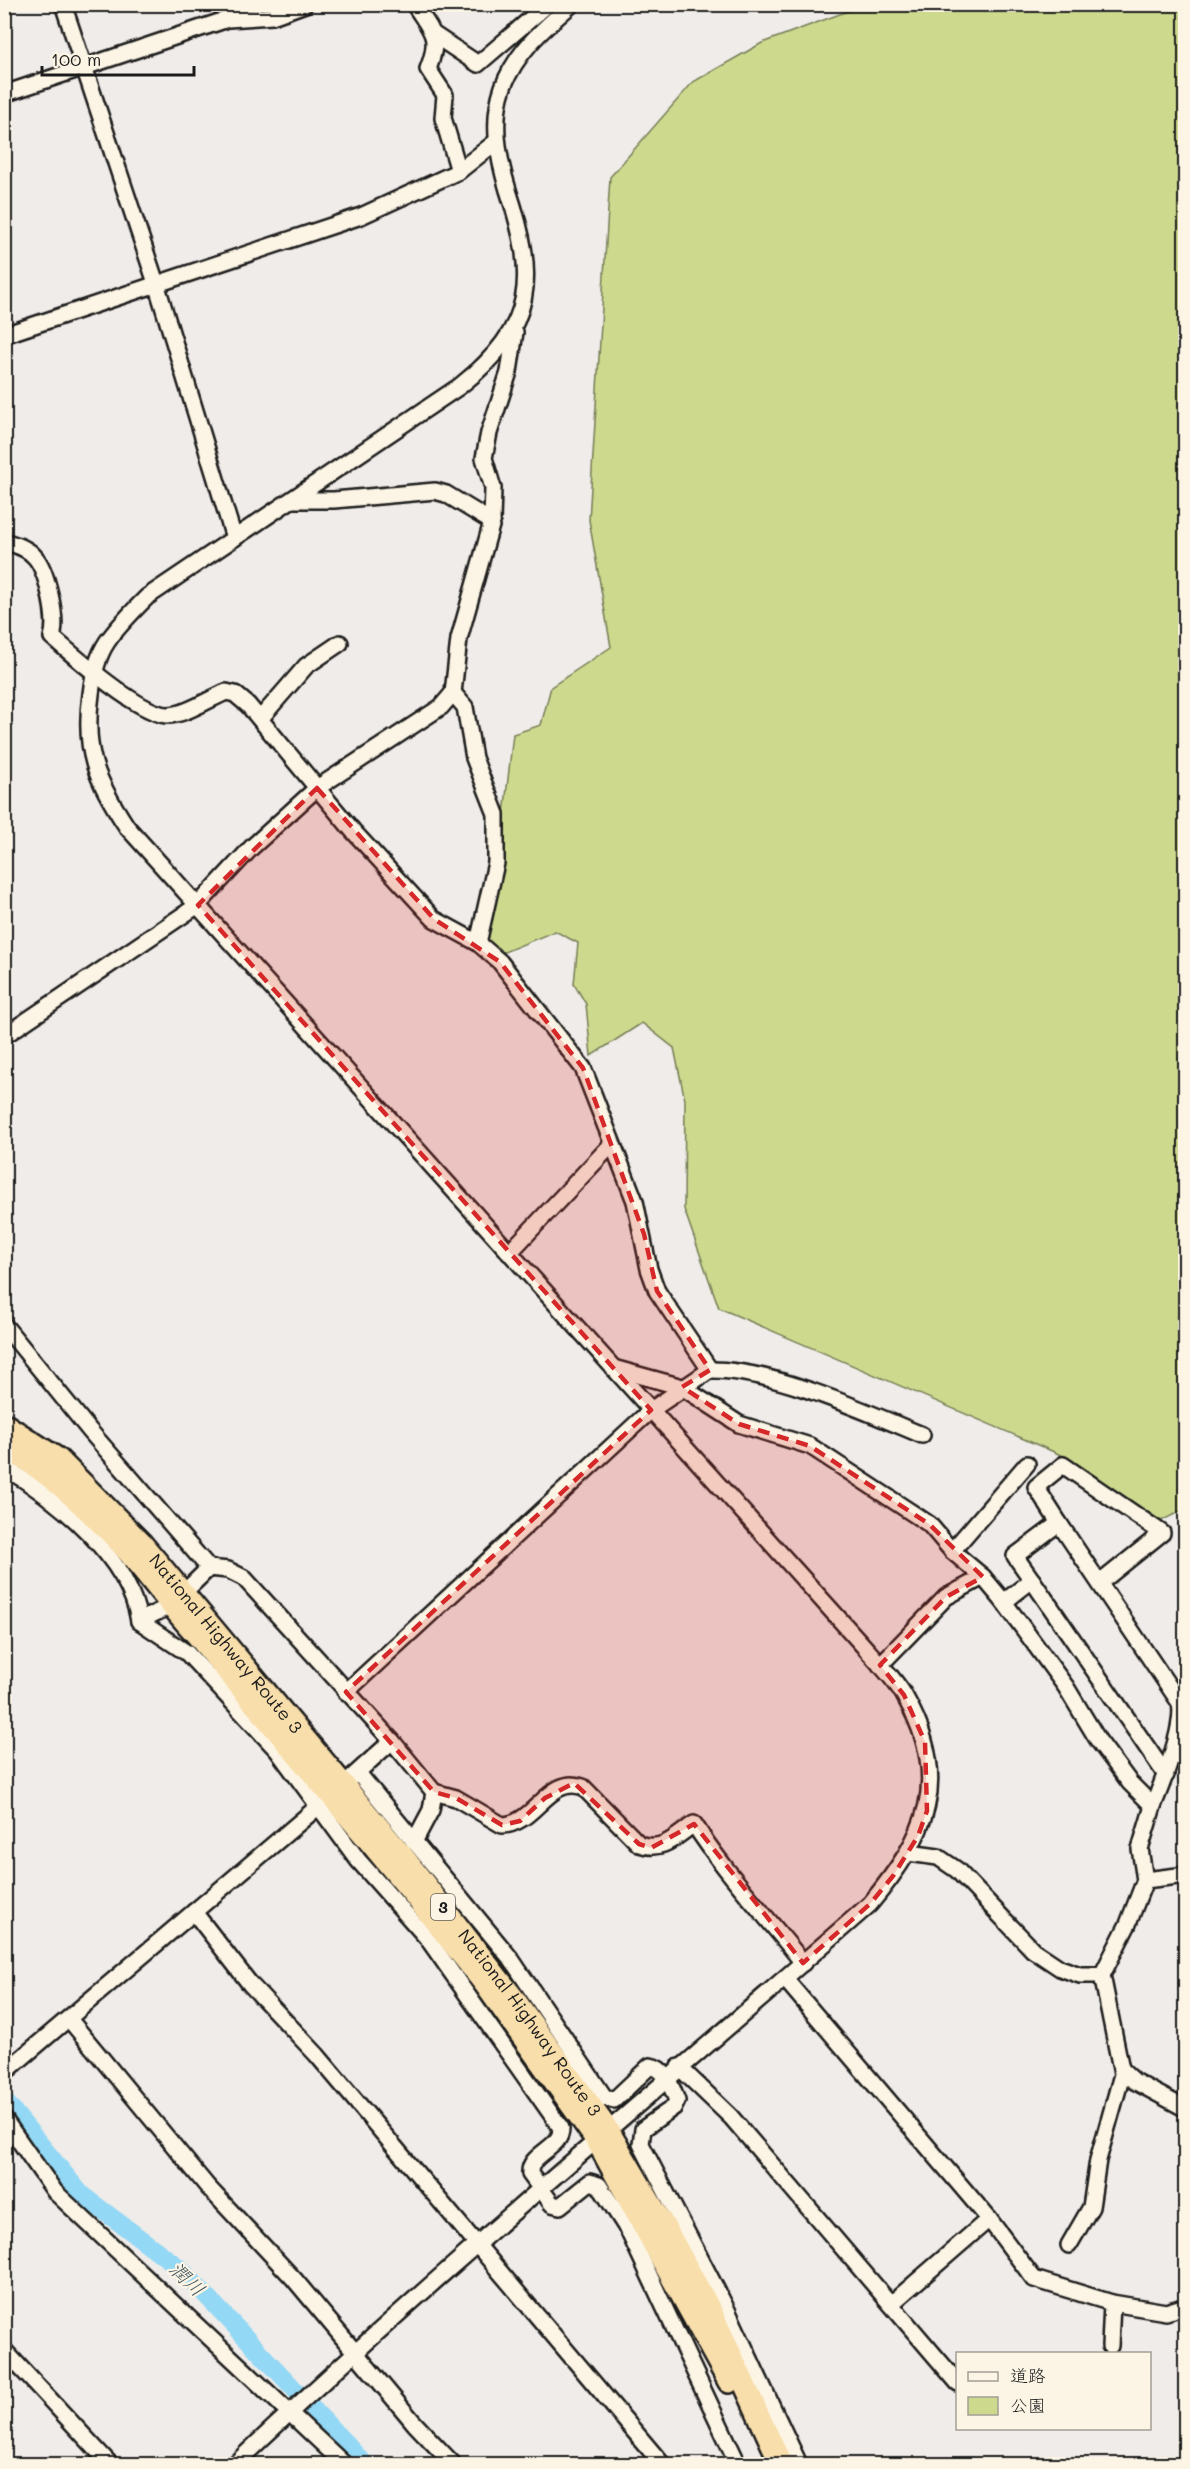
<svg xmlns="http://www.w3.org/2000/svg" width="1190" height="2469" font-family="Mali,'Klee One',sans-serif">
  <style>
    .green { fill: #cdda8e; stroke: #747b55; stroke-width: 1.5 }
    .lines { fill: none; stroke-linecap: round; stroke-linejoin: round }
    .river { stroke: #93d8f5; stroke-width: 18 }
    .minor-casing { stroke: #1c1c1c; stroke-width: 20 }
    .highway-casing { stroke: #1c1c1c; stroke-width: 26 }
    .minor { stroke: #fcf5e5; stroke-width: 15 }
    .highway { stroke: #f8deab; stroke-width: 21 }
    .marked { fill: #d62828; fill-opacity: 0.2; stroke: #d62828; stroke-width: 4.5; stroke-dasharray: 12 8; stroke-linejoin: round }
    .labels { text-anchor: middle; stroke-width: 4.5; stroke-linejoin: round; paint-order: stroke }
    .shield { fill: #fcf5e5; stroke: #5f5d58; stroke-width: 1.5 }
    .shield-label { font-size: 16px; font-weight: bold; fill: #1c1c1c }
    .street-label { font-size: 18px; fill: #1c1c1c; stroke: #fcf5e5 }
    .water-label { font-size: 20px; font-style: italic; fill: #40545d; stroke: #fcf5e5 }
  </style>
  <rect width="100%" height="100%" fill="#f0ece9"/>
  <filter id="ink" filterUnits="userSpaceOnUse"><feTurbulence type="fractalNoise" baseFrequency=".0167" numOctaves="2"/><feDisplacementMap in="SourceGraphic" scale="12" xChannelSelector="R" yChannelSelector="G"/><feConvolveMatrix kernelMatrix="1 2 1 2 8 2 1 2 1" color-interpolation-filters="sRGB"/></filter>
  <g filter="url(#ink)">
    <path class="green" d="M864,5h321v1504l-24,12 -93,-63 -349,-150 -35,-99 1,-109 -11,-52 -32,-25 -51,33 -5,-52 -12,-20 4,-41 -23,-12 -53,22 -16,-13 12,-72 15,-134 28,-9 10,-38 60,-40 -22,-127 21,-343 83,-95 69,-39z"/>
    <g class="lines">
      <path class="river" d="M4,2100l78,95 98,73 185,196"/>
      <g class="minor-casing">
        <g id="minor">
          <path d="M63,4l93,279 78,255"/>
          <path d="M414,4c18,28 27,32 14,65l17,26 -2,23 16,53"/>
          <path d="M433,34l45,30 70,-60"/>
          <path d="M4,94l224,-75 44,-3 33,-12"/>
          <path d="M4,335l357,-119 98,-45 38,-30"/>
          <path d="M292,500h42l101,-9 11,3 46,28"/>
          <path d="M4,541c11,4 22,6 30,15 13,13 24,64 18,81 23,20 85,75 114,78 18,1 43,-16 60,-23l9,2 13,11 105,126 81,88 44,24 22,19 83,106 52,133 14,68 8,22 53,79 -59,40 -305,282"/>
          <path d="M453,693l12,14 9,51 22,56v49l-18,80"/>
          <path d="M260,719l46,-53 34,-23"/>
          <path d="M4,1036l194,-131 54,-58 65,-59 124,-81 12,-14 6,-54 33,-117 1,-34 -9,-30 5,-25 20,-61 6,-40"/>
          <path d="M509,1253l103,-109"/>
          <path d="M4,1325l86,106 119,137 19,2 16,8 148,163 42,51 22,6 46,27c33,0 47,-51 81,-38l56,57c24,8 36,-7 55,-20 32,50 73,92 109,139"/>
          <path d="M613,1368l69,19 57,37 71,22 119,78 23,27 31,26 21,25 62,85 32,53 32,43 23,23 -13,43 5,31 -17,44 -26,51 19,94 13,12 52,28"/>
          <path d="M710,1370c62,-1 154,41 212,65"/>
          <path d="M4,1467c53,32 125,90 135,154l48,32 91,98 80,109 70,79 133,189c1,21 -33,25 -31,46l22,30 8,2 30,-24 9,3 29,45 110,234"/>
          <path d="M1059,1523l-23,-36 27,-22 99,68 -61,49"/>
          <path d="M952,1551l75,-87"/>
          <path d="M1032,1580l134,195"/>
          <path d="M1004,1602l28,-22 -17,-24 44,-33 121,180c5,23 -18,81 -27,103"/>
          <path d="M139,1621l31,-15 39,-38"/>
          <path d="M880,1665l66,-68 37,-20"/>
          <path d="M358,1773l153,186 94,139 9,2 36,-34c16,2 22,22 27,35l-3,6 -31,22 -2,15 86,166 72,154"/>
          <path d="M352,1777l40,-36"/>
          <path d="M414,1842l17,-32 3,-18"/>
          <path d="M909,1853l29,4 19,13 76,80 27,18 20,7h22"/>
          <path d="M1145,1880l41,-5"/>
          <path d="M194,1912l56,72 67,71 345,409"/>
          <path d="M785,1979l204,240 45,60 78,24 54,9 20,-6"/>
          <path d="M69,2019l138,167 87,93 121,145 38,40"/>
          <path d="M679,2067l52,50 227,266"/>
          <path d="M4,2073l323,-274"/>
          <path d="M4,2119l51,73 289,272"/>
          <path d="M1069,2245l22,-38 7,-47 25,-89"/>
          <path d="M891,2304l98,-85"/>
          <path d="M1110,2346l2,-43"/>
          <path d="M4,2350l106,114"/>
          <path d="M235,2464c205,-195 423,-374 635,-560 56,-68 83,-123 35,-207 -9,-17 -25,-32 -37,-46l-741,-824c-31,-47 -44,-76 -36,-133 2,-18 6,-37 16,-52 11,-16 26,-31 40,-45l313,-211c76,-60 77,-108 48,-196 -10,-33 -17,-69 -5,-103 13,-35 41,-59 69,-83"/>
        </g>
      </g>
      <g class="highway-casing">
        <g id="highway">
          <path id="s1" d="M4,1424l54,35 84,85 260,311 113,145 93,130 63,108 41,75 69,151"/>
          <path d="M4,1446c44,25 81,60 116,97 27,29 49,62 76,91l219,262 69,87 113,158 132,241"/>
        </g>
      </g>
      <use href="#minor" class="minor"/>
      <use href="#highway" class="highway"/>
    </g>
  </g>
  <path class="marked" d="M317,788l117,131 66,43 83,106 61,166 13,57 53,79 -28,17 57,37 71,22 119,78 54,53 -37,20 -66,68 24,30 21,47 2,69 -9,25 -25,40 -23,28 -67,59 -109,-139 -43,24 -12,-4 -65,-61 -29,15 -25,23 -18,4 -46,-27 -22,-6 -88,-100 305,-282 -453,-505z"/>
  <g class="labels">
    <rect class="shield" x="431" y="1894" width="24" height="26" rx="4.5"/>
    <g class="shield-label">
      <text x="443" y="1913">3</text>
    </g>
    <g class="street-label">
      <text dy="6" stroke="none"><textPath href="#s1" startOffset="314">National Highway Route 3</textPath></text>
      <text dy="6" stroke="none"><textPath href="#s1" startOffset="800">National Highway Route 3</textPath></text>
    </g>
    <g class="water-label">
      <text transform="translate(187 2279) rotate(44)" y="7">潤川</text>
    </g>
  </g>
  <rect width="1190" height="2469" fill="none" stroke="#fcf5e5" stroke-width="24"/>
  <rect x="12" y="12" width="1166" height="2445" fill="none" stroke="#1c1c1c" stroke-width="2" filter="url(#ink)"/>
  <rect x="956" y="2352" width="195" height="78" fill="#fcf5e5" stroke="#a29e95" stroke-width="1.5"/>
  <rect x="968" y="2372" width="30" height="9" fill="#fcf5e5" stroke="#a29e95" stroke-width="1.5"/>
  <text x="1010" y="2382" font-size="18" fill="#1c1c1c">道路</text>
  <rect x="968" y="2397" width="30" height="18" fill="#cdda8e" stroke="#a29e95" stroke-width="1.5"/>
  <text x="1010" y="2412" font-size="18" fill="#1c1c1c">公園</text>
  <path d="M42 66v9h152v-9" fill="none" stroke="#1c1c1c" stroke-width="3"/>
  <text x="51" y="66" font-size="18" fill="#1c1c1c" stroke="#fcf5e5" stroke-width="4.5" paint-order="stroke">100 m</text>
</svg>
